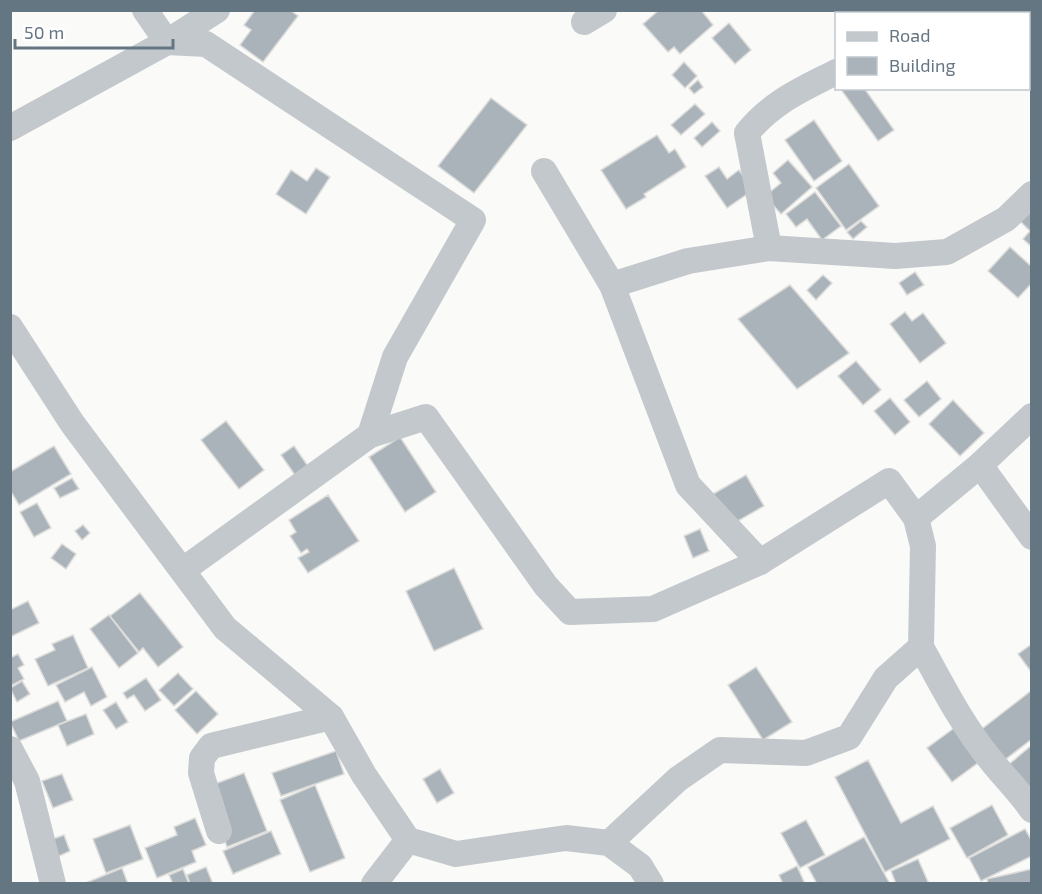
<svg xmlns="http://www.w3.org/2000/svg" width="1042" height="894" font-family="'Exo 2',sans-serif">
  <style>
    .building { fill: #aab3b9; stroke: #dcdcda; stroke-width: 1.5 }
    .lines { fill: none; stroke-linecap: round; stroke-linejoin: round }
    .path { stroke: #bbbfc2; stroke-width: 4; stroke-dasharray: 3 3; stroke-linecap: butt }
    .minor { stroke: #c3c8cc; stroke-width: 26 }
  </style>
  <rect width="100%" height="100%" fill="#fafaf8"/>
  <g class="building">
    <path d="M255,10h35l8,6 -35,46 -23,-17 11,-15 -7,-5z"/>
    <path d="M659,10h42l12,15 -33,29 -6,-7 -6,5 -25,-28z"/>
    <path d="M729,23l22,27 -16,14 -23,-26z"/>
    <path d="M684,62l13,14 -12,12 -13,-13z"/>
    <path d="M698,80l5,7 -9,7 -5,-6z"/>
    <path d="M840,88h24l30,42 -16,11z"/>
    <path d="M491,98l36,27 -53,68 -36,-27z"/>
    <path d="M695,104l10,10 -24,21 -10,-10z"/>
    <path d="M814,120l28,41 -28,20 -29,-41z"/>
    <path d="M712,122l8,9 -18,16 -8,-9z"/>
    <path d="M657,135l12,18 6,-4 11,18 -42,27 2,3 -20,12 -25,-39z"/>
    <path d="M788,160l24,27 -31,27 -16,-18 16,-13 -8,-10z"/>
    <path d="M849,164l30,42 -33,24 -30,-42z"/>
    <path d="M719,167l8,12 12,-9 14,20 -26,18 -22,-32z"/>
    <path d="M316,168l14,9 -24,37 -30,-20 15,-24 16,11z"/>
    <path d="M815,192l26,34 -19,14 -15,-21 -11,8 -10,-13z"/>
    <path d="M1029,211l3,2v34l-9,-8 7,-8 -10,-10z"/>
    <path d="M861,221l6,6 -14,12 -6,-7z"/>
    <path d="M1010,247l22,20v16l-14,15 -30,-27z"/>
    <path d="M915,272l9,13 -17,10 -8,-12z"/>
    <path d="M823,275l9,8 -16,17 -9,-10z"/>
    <path d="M790,285l59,68 -52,36 -59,-70z"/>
    <path d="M905,312l7,9 11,-8 23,30 -26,20 -30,-39z"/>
    <path d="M856,361l25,29 -18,15 -25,-29z"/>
    <path d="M927,381l14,18 -22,18 -15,-17z"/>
    <path d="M890,398l20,24 -15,13 -21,-24z"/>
    <path d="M953,400l31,33 -24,23 -31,-32z"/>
    <path d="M226,421l38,49 -25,19 -38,-49z"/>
    <path d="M400,437l36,55 -31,20 -36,-55z"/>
    <path d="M54,446l17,28 -52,31 -9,-15v-18z"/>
    <path d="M294,446l16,23 -13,9 -16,-23z"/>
    <path d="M746,475l18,31 -33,19 -18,-31z"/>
    <path d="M72,478l7,11 -19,9 -6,-10z"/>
    <path d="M328,495l31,46 -51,32 -10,-15 11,-6 -2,-3 -6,4 -11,-17 6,-4 -7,-12z"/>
    <path d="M37,503l14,25 -17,9 -14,-25z"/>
    <path d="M83,525l7,8 -8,7 -7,-9z"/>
    <path d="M700,529l9,22 -16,7 -9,-22z"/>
    <path d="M62,544l14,10 -10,15 -15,-11z"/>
    <path d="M454,568l29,61 -49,22 -28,-60z"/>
    <path d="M140,593l43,54 -25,20 -15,-19 -4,4 -29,-36z"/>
    <path d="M28,601l11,22 -29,14v-27z"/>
    <path d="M109,615l29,38 -19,15 -29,-39z"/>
    <path d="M73,635l15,33 -40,18 -13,-27 20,-9 -3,-6z"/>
    <path d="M1032,644v29l-14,-19z"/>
    <path d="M18,654l6,11 -6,3 6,11 -14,7v-28z"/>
    <path d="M92,667l15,30 -16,9 -7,-14 -19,10 -9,-17z"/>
    <path d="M756,667l36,55 -29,18 -35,-55z"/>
    <path d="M178,673l15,16 -19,17 -15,-16z"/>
    <path d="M146,678l15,22 -16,11 -11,-16 -7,4 -4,-6z"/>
    <path d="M22,681l8,13 -13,8 -7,-14z"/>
    <path d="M1032,690v49l-30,23 -24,-30z"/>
    <path d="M196,691l22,23 -21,20 -22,-24z"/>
    <path d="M58,701l9,20 -48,20 -9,-19z"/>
    <path d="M116,702l12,20 -12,7 -13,-19z"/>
    <path d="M86,714l8,20 -27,12 -9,-21z"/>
    <path d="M957,726l25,34 -30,22 -25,-34z"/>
    <path d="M1032,745v42l-3,2 -21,-24z"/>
    <path d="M336,751l8,23 -63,22 -9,-23z"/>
    <path d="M868,760l33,63 32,-17 17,33 -65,33 -50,-95z"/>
    <path d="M440,769l14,24 -17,10 -14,-24z"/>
    <path d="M244,773l23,58 -40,16 -6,-17 -9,-45z"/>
    <path d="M62,774l11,26 -20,8 -11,-27z"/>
    <path d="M315,785l30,73 -35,14 -30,-72z"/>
    <path d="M992,805l16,30 -41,23 -17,-30z"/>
    <path d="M195,818l11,27 -14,6 4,11 -39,16 -12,-30 32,-13 -3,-8z"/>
    <path d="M806,820l19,35 -25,13 -19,-35z"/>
    <path d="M130,825l13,34 -37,14 -13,-34z"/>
    <path d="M1025,829l7,12v15l-51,25 -12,-23z"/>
    <path d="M271,831l10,23 -48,20 -10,-23z"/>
    <path d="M64,835l6,16 -13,6 -7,-17z"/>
    <path d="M864,837l26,47h-73l-9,-17z"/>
    <path d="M918,859l11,25h-33l-5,-13z"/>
    <path d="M797,866l8,18h-22l-4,-9z"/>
    <path d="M206,867l7,17h-23l-3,-9z"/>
    <path d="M122,868l6,16h-45z"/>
    <path d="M183,869l6,15h-16l-4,-9z"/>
    <path d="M1032,869v15h-44l-1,-5z"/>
  </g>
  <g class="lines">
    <path class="path" d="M876,10l1,4"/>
    <g class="minor">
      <path d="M145,10l22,32 39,2 267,176 -78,137 -25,78 -187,135"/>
      <path d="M1024,10l4,4"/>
      <path d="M971,14l8,-4"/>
      <path d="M584,22l20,-12"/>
      <path d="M10,128l157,-86 50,-32"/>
      <path d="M544,171l68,114 76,200 72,77"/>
      <path d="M769,248l-22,-115c25,-31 54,-43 89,-61"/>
      <path d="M612,285l76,-24 81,-13 126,8 52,-4 59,-33 26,-25"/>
      <path d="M10,327l62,96 153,205 106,89 33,58 44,65 48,14 110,-16 43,5 31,23 11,18"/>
      <path d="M370,435l56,-18 120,169 24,26 83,-3 107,-47 129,-81 27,37 7,28 -2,101 -35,31 -37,59 -43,16 -86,-3 -42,29 -69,64"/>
      <path d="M980,465l52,72"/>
      <path d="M916,518l64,-53 52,-49"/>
      <path d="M921,647c21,38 41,78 69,112 14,18 29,32 42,51"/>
      <path d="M10,749l17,32 26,103"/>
      <path d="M219,831l-18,-58 1,-15 9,-12 120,-29"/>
      <path d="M374,884l34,-44"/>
    </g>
  </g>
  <rect width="1042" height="894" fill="none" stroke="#657683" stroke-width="24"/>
  <rect x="835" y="12" width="195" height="78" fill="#ffffff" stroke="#c1c8cd" stroke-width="1.5"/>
  <rect x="847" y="32" width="30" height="9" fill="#c3c8cc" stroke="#c1c8cd" stroke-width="1.5"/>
  <text x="889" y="42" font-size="18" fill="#657683">Road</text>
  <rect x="847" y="57" width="30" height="18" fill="#aab3b9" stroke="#c1c8cd" stroke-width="1.5"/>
  <text x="889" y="72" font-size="18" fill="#657683">Building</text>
  <path d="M15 39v9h158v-9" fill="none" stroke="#657683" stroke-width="3"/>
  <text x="24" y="39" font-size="18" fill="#657683" stroke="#ffffff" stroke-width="4.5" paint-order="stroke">50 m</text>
</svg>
